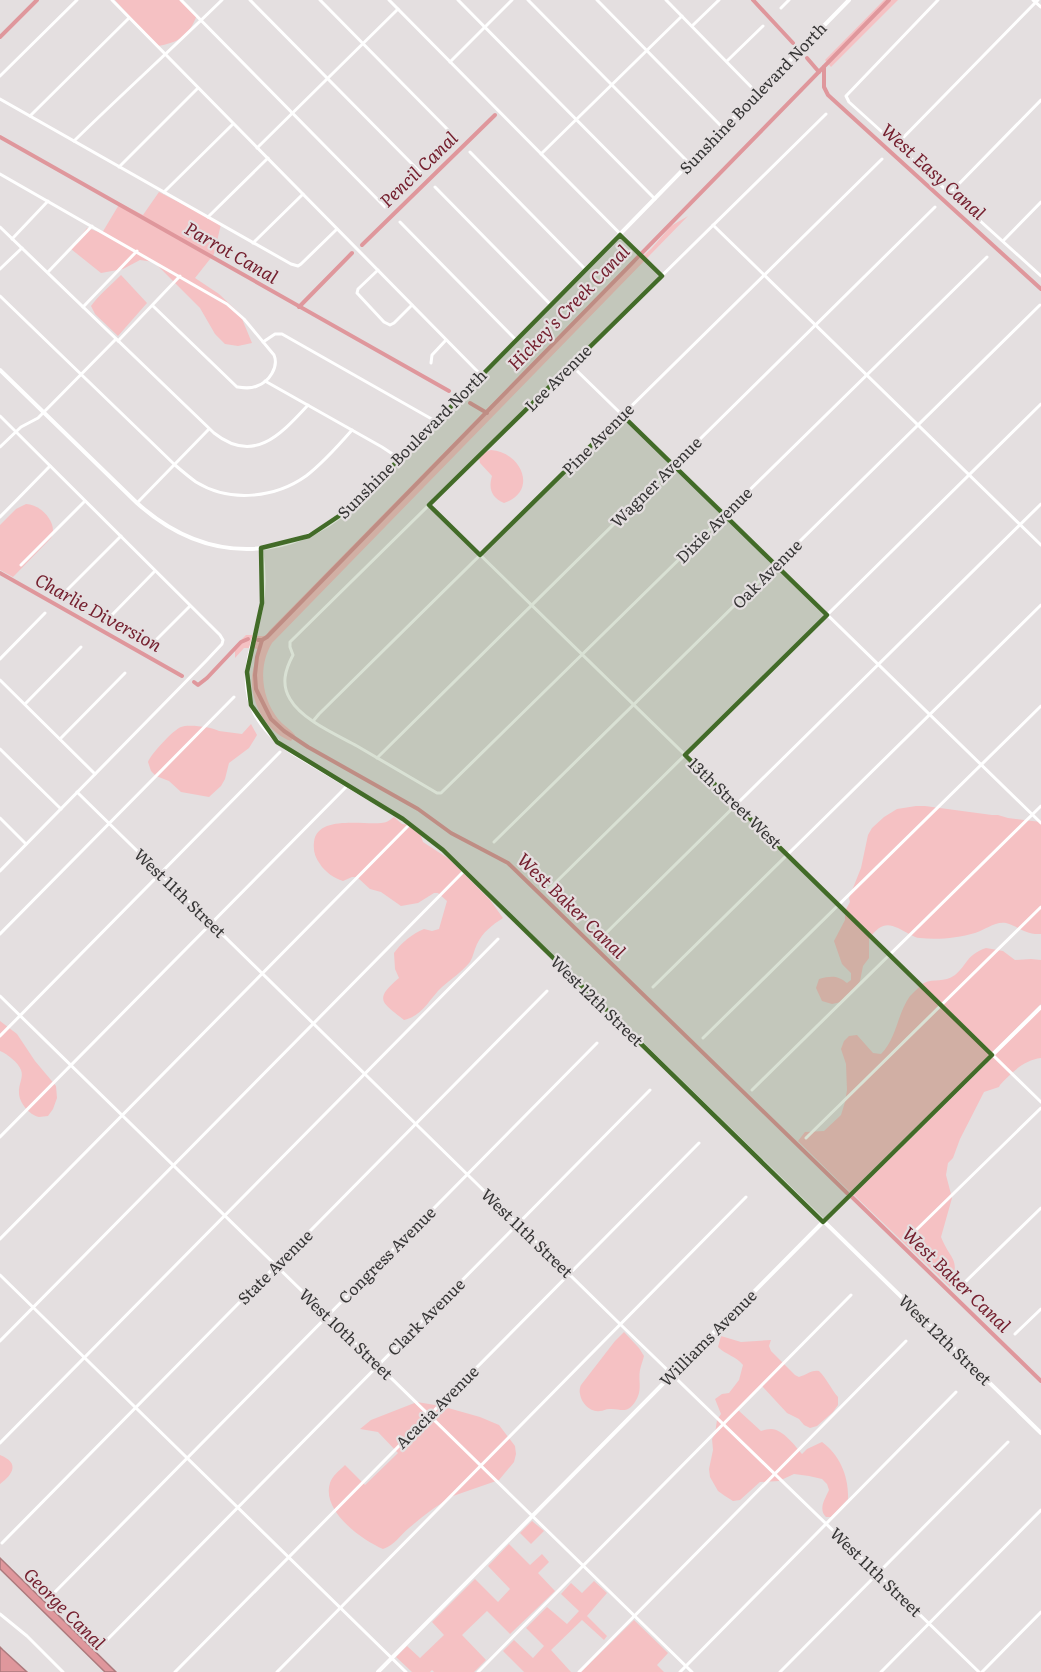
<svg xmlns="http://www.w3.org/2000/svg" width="1041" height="1672" font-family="Literata,serif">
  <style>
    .green { fill: #f5c1c3 }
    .water { fill: #df979c; stroke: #ac7a7d; stroke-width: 1.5 }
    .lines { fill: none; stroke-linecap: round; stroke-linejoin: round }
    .canal { stroke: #df979c; stroke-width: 4 }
    .minor { stroke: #fff; stroke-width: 3 }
    .tertiary { stroke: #fff; stroke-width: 4 }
    .marked { fill: #426b28; fill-opacity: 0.2; stroke: #426b28; stroke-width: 4.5; stroke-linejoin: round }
    .labels { text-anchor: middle; stroke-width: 4.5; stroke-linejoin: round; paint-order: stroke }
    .street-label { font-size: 16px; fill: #363535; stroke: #e4dfe0 }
    .water-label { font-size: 18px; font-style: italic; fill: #75202f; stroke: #e4dfe0 }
  </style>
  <rect width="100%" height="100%" fill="#e4dfe0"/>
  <g class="green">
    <path d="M115,0h67l15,15c-8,21 -19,28 -40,31z"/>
    <path d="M884,0h14l-67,67 -6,-7z"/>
    <path d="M159,192l62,32 -7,30 -19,24 24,16 21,20 12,29 -14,3 -13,-2 -10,-10 -15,-26 -46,-46 -14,-2 -17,9 -22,4 -30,-24 16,-21 15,5 18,-30 23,12z"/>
    <path d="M688,216l-416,427c-14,23 -11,54 6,76 5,6 12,10 17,16l-4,6c-25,-9 -41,-39 -39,-65 1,-9 5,-19 6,-27l-5,-1 4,-12c6,0 9,1 12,-5l348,-355 4,-1 30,-26 20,-23z"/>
    <path d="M121,275l26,28 -29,33 -23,-22 -4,-8c8,-11 19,-20 30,-31z"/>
    <path d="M491,450c30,2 48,41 13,53 -12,-5 -16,-14 -12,-27l-12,-13 -1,-5 6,-6z"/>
    <path d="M26,504c15,0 33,20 25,34l-38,39 -13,-7v-45l16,-16z"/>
    <path d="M246,635h7l-4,13h-5l-9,10v-12z"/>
    <path d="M251,724l6,11 -8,13 -20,15 -4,16 -4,7 -12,11 -28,-5 -12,-11 -13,-5 -5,-5 -3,-9c3,-8 25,-32 33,-35 7,-3 31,0 38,4l23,3z"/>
    <path d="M916,806h9l67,9h6l10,3 33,4v112c-16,1 -23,-8 -35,-11 -11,-2 -21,7 -31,10 -17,5 -38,7 -55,5 -4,0 -6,-2 -9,-3 -19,-10 -27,-17 -42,4v19l-6,8 -3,15 -7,11 -12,10 -9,2 -10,-3 -6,-13 3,-9c12,-3 18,-4 28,4l4,-3v-7l-9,-9 -8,-23 11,-21v-9l5,-9 -1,-4 12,-30 7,-33 4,-7 12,-11 13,-8z"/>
    <path d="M394,817l8,7 7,1 11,8 3,9 26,17 41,41 13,18c-11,7 -20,14 -26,26 -3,6 -4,13 -7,18 -7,9 -19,17 -28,25 -13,12 -19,29 -38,33 -22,-18 -31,-20 -5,-42l-4,-9 -1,-16c8,-11 18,-19 30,-24l8,2 7,-2 8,-28 -9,-8h-4l-16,10 -17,3 -20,-14 -11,-3 -13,-12h-5l-9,4c-9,-3 -18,-9 -23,-17 -5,-7 -7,-13 -6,-22 3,-27 49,-17 67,-19 5,0 9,-3 13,-6z"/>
    <path d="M986,948l17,3 12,9 16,-1 10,1v44l-191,188 -52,-51 7,-9 19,-1 17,-16 4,-13 2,-12 -1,-26 -5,-15 3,-8 5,-5 8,-1 16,18 8,1c16,-16 16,-40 29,-58 2,-2 12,-12 14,-13 10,-5 20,0 31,-8 13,-11 11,-20 31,-27z"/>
    <path d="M1041,1009v49c-17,2 -30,15 -41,27l-1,2 -15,5 -24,47 -7,19 -5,5 -2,12 6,23 -11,39c10,25 20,20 9,50l-97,-93z"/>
    <path d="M0,1021l17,13 18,27 21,25 1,12 -4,11 -5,7c-3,0 -6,1 -9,1 -10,-2 -20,-15 -20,-24 -1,-8 5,-16 2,-23 -3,-8 -14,-16 -21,-19z"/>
    <path d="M624,1332l15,16 5,8c-1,4 -3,9 -4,14 -2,12 3,20 -5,32 -9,13 -14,6 -26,7 -3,0 -6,2 -9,2 -9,2 -19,-8 -20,-17 -1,-3 0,-7 1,-9l34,-44z"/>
    <path d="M721,1336l20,6 30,-2 -2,6 2,5 24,24 4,2c8,-2 11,-7 20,-6 8,8 12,18 19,26v8l-5,7 -16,14 -7,2 -6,-3 -5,-6 -12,-6 -25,-27 -24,24 23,21c3,-1 7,-2 10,-2 12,0 25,18 31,25l5,-5 15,-7c18,13 27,35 26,57l-17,18h-5c-8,-8 -1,-18 3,-27l-2,-6 -5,-5 -13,-3 -15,-2 -15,7 -19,1 -20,18 -7,1 -8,-5 -7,-5 -8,-14 -1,-8 4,-19 -1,-11 3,-5 2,-14 4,-6 -6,-15 7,-5 7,-1 10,-13 4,-15c-7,-9 -17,-10 -25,-18z"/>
    <path d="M417,1402l24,4 39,11 19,8 16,21 1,8 -2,8 -15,18 -46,16c-16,9 -30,20 -44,32 -9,7 -14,17 -26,21 -21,-9 -62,-38 -53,-66 2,-7 10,-13 15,-18l20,20 33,-32 -20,-21 -18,-3 11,-9z"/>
    <path d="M0,1455c20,8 13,19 0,29z"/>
    <path d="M532,1521l12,10 -13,13 -11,-11z"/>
    <path d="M509,1544l21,21 12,-11 7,8 -11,11 17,18 -45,43 -23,-23 -25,24 24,25 -12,12h-40l-2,-2 -2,2h-18l-16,-15 11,-11 13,12 24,-23 -12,-13 43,-43 23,23 12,-13 -22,-23z"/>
    <path d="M594,1581l13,12 -20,23 20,20 -3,4 -22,-20 -31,30 20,22h-47l-21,-21 11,-11 19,18 11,-12 -18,-18 21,-21 20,17 12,-13 -18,-17 10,-11 11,10z"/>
    <path d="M634,1620l34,33 -11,12 7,7h-83z"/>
  </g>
  <g class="water">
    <path d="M0,1558l116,114h-11l-105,-103z"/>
    <path d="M0,1647l3,3 24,22h-27z"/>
  </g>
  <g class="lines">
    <g class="canal">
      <path d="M753,0l40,43"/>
      <path d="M0,37l37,-37"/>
      <path d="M807,58l12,14"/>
      <path d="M824,67v20l4,8 213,194"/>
      <path d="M0,137l449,254"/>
      <path d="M362,245l133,-130"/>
      <path d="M299,307l53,-54"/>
      <path d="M470,403l17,10"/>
      <path d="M0,573l182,103"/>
      <path d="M258,640h4l5,-3 622,-637"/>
      <path d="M262,640l-5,17 -2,18 1,14 15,30 13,12 24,16 110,62 33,24 57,30 339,330"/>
      <path d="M194,682l4,3 9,-7 34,-36 7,-3"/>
      <path d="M852,1197l189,184"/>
    </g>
    <g class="minor">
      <path d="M112,0l370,376"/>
      <path d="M181,0l204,207"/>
      <path d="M250,0l171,173"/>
      <path d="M320,0l136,138"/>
      <path d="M389,0l273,276"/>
      <path d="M458,0l197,199"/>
      <path d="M528,0l161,163"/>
      <path d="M597,0l127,129"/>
      <path d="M666,0l92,94"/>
      <path d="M938,0l-92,96 3,6 192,174"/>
      <path d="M1033,0l8,7"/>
      <path d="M781,8l8,-8"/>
      <path d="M692,26l27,-26"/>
      <path d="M727,61l36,-35"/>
      <path d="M450,62l62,-62"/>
      <path d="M0,76l77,-76"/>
      <path d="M0,99l291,165 7,2 3,-2 36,-35"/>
      <path d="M826,114l-536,528v5l3,8c-8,15 -12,29 -3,44 12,21 47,36 67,47 27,16 54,32 80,47h4l546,-536"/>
      <path d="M30,116l99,-98"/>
      <path d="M74,141c49,-48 99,-93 148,-141"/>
      <path d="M896,145l142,-145"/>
      <path d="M257,148l141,-139"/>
      <path d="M470,152l116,118"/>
      <path d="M541,154l141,-138"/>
      <path d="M119,167l79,-79"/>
      <path d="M0,174l227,130 17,15 30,36c5,12 -5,27 -17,31 -7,3 -13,2 -20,1l-84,-81"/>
      <path d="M435,187l116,118"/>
      <path d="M164,192l69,-68"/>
      <path d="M950,193l91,-93"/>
      <path d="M208,217l60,-59"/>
      <path d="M400,222l116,118"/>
      <path d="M713,225l328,320"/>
      <path d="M0,227l214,206c40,32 67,1 94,-28"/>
      <path d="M12,239l36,-38"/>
      <path d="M1003,241l38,-39"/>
      <path d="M253,243l50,-49"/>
      <path d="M0,269l22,-21"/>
      <path d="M378,270l-20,19 -1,4 27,29 6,3 4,-2 18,-18"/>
      <path d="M48,272l44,-46"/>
      <path d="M0,296l175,169c7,6 14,12 21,17 34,21 79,16 110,-6 17,-13 32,-30 46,-46"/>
      <path d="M83,307l54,-56"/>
      <path d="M118,341l62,-65"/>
      <path d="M263,342l12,-8h7l155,88"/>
      <path d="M431,363l1,-8 14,-15"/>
      <path d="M571,365l470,458"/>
      <path d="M265,381l117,66 18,12"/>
      <path d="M0,416l220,219 3,5 -1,4 -16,17 -206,210"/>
      <path d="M0,447l21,-20 17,-9 78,-79"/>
      <path d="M137,503l72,-74"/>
      <path d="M429,505l612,597"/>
      <path d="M0,517l50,-51"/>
      <path d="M21,565l64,-64"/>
      <path d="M64,593l57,-57"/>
      <path d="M109,618l46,-47"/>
      <path d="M152,644l38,-38"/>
      <path d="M0,659l45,-46"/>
      <path d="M0,680l95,94"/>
      <path d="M25,704l56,-57"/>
      <path d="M314,720l5,-6 563,-555"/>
      <path d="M60,739l65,-66"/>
      <path d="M0,749l61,60"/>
      <path d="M377,758l558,-551"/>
      <path d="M77,792l543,532 359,348"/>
      <path d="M0,818l26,26"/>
      <path d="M494,842l546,-537"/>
      <path d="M549,889l492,-485"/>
      <path d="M0,934l234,-237"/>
      <path d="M600,939l441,-435"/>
      <path d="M653,987l388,-382"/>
      <path d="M0,996l692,676"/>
      <path d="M0,1036l280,-284"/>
      <path d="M703,1038l338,-332"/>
      <path d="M752,1090l289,-284"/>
      <path d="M0,1137l348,-352"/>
      <path d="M806,1138l235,-231"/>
      <path d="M910,1236l131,-128"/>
      <path d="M0,1239l410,-415"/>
      <path d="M0,1275l406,397"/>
      <path d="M961,1286l80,-78"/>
      <path d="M1015,1334l26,-25"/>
      <path d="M0,1341l464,-470"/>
      <path d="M0,1443l498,-504"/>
      <path d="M2,1543l545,-552"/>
      <path d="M51,1596l546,-553"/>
      <path d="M0,1614l27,22 36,36"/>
      <path d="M101,1646l549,-556"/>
      <path d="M175,1672l524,-529"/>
      <path d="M277,1672l469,-475"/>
      <path d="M478,1672l373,-377"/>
      <path d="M579,1672l327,-331"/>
      <path d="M680,1672l276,-280"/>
      <path d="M780,1672l228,-230"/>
      <path d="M881,1672l160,-162"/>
      <path d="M982,1672l59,-60"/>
    </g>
    <g class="tertiary">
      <path d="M0,370l137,133c69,62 153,61 221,-1l491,-502"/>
      <path d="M261,548c3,20 4,41 0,61 -3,17 -9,33 -12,49 -9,43 9,72 44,95l110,66 40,31 598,583"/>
      <path d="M378,1672l445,-450 218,-215"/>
    </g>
  </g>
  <path class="marked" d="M620,235l42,41 -233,229 51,50 142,-140 205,200 -142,140 307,300 -169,167 -380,-372 -40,-31 -126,-77 -26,-37 -4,-33 15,-69 -1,-55 48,-12 42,-28z"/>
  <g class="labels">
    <g class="street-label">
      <text transform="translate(753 98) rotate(-46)" y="6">Sunshine Boulevard North</text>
      <text transform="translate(558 378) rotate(-45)" y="6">Lee Avenue</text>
      <text transform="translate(598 439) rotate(-45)" y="6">Pine Avenue</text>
      <text transform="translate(412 444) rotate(-45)" y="6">Sunshine Boulevard North</text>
      <text transform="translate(656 482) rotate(-45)" y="6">Wagner Avenue</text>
      <text transform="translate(714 525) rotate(-45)" y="6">Dixie Avenue</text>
      <text transform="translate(767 574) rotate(-45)" y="6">Oak Avenue</text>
      <text transform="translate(735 803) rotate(44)" y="6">13th Street West</text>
      <text transform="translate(180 893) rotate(44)" y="6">West 11th Street</text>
      <text transform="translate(597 1001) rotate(44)" y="6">West 12th Street</text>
      <text transform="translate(527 1233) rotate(44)" y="6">West 11th Street</text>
      <text transform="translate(387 1255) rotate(-45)" y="6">Congress Avenue</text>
      <text transform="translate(275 1267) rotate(-45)" y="6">State Avenue</text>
      <text transform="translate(426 1317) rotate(-45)" y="6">Clark Avenue</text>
      <text transform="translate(346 1334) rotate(44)" y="6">West 10th Street</text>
      <text transform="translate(708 1338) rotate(-45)" y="6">Williams Avenue</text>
      <text transform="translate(945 1340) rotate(44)" y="6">West 12th Street</text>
      <text transform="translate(437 1407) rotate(-45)" y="6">Acacia Avenue</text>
      <text transform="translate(876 1572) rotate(44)" y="6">West 11th Street</text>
    </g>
    <g class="water-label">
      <text transform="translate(419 170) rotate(-44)" y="6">Pencil Canal</text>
      <text transform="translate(933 172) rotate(42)" y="6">West Easy Canal</text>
      <text transform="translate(231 253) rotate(30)" y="6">Parrot Canal</text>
      <text transform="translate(569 308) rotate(-46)" y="6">Hickey's Creek Canal</text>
      <text transform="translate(98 613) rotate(29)" y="6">Charlie Diversion</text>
      <text transform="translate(571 906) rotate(44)" y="6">West Baker Canal</text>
      <text transform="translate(956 1280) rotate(44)" y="6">West Baker Canal</text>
      <text transform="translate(64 1609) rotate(45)" y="6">George Canal</text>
    </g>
  </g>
</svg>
